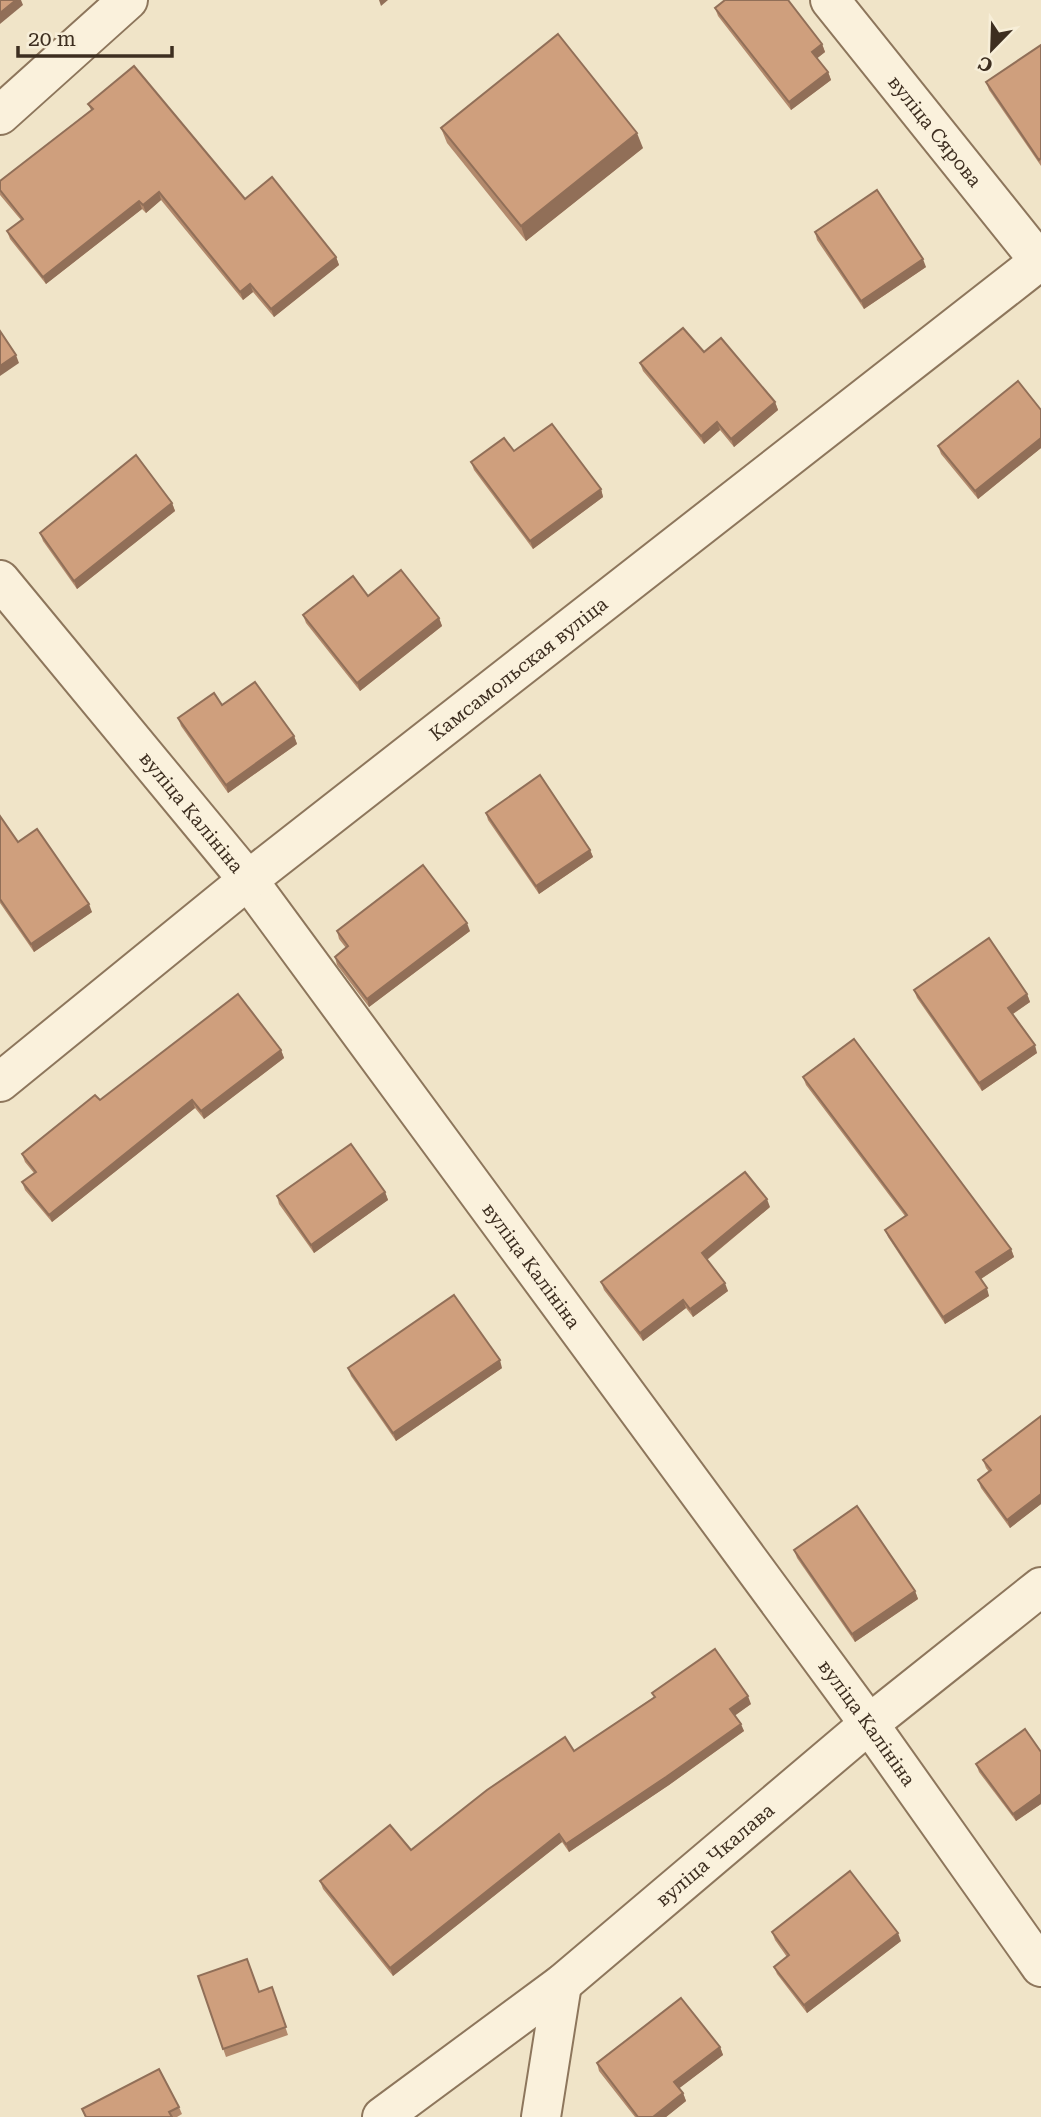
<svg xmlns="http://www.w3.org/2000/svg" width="1041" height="2117" font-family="'Roboto Serif',serif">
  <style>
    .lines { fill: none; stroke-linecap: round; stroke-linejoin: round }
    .minor-casing { stroke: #8d765c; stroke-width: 42 }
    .minor { stroke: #faf1dc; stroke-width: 38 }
    .wall { fill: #b2896c }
    .shaded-wall { fill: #916f58 }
    .building { fill: #cf9f7d; stroke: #916f58; stroke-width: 2 }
    .labels { text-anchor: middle; stroke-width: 5; stroke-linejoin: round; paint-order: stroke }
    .street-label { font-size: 19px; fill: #3d2e20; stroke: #f7eed8 }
  </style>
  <rect width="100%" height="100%" fill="#f0e4c8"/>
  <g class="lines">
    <g class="minor-casing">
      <g id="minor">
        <path id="s1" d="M830,0l211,263"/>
        <path d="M0,115l128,-115"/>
        <path id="s2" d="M0,580l248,300 621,844 172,243"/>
        <path id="s3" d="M0,1082l248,-202 793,-620"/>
        <path id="s4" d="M382,2117l180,-133 307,-260 172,-137"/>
        <path d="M541,2117l21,-133"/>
      </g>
    </g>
    <use href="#minor" class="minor"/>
  </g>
  <g class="wall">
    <path d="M715,8l107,36 3,8 -8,6 11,14 3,8 -40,30 -73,-94z"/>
    <path d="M1041,45v121l-52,-76 -3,-8z"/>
    <path d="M88,104l157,95 91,58 3,8 -65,52 -21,-25 -10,8 -82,-100 -15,13 -4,-4 -96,75 -36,-45 -3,-8 14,-11 -21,-25v-14l91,-71z"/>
    <path d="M441,128l202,20 -117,93 -79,-98z"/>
    <path d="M815,232l111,35 -62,42 -47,-69z"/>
    <path d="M704,352l71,50 3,8 -44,37 -14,-17 -16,14 -61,-73 -3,-8z"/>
    <path d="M1041,410v38l-63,51 -37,-45 -3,-8z"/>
    <path d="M514,451l87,38 2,8 -70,52 -59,-79 -3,-8z"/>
    <path d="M172,503l3,8 -98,78 -34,-48 -3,-8z"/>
    <path d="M368,596l71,22 3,8 -82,65 -54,-68 -3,-8z"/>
    <path d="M222,705l72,31 3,8 -69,49 -47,-67 -3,-8z"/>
    <path d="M486,813l104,37 3,7 -54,37 -51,-74z"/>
    <path d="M0,816l18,26 74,70 -58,40 -34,-49z"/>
    <path d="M337,931h133l-101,76 -32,-42 -2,-8 11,-9 -7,-9z"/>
    <path d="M914,990l113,4 3,8 -17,12 24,39 -55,38 -65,-93z"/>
    <path d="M281,1050l3,8 -80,61 -9,-11 -143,114 -27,-32 -3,-8 12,-9 -9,-11 -3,-8 78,-54z"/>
    <path d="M803,1077l208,172 3,8 -33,22 8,17 -44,28 -57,-87 -3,-7 20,-14 -99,-131z"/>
    <path d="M385,1192l3,8 -74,53 -35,-49 -2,-8z"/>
    <path d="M770,1207l-63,53 21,31 -35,26 -7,-9 -43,33 -39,-51 -3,-8z"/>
    <path d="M348,1368h154l-106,73 -45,-65z"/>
    <path d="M1041,1416v88l-31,24 -29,-40 -3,-8 11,-8 -3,-4 -3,-8z"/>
    <path d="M794,1550l121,41 3,8 -63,43 -58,-84z"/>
    <path d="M652,1693l99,11 -16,11 9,16 -75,54 -100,67 -7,-10 -169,134 -70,-87 -3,-8 91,-31 163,-99 80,-54z"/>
    <path d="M1041,1752v52l-25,17 -37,-49 -3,-8z"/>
    <path d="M772,1932l129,9 -94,72 -30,-39 -3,-7 13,-10 -12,-17z"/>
    <path d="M198,1976l61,16 13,-5 16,48 -62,22z"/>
    <path d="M720,2047l3,8 -44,33 4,5 3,8 -20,16h-31l-36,-46 -2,-8z"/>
    <path d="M179,2107l3,7 -5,3h-92l-3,-8z"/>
  </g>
  <g class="shaded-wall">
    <path d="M16,0h5l2,5 -23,19v-11z"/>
    <path d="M379,0h9l-7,6z"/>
    <path d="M822,44l3,8 -10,8 -3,-8z"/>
    <path d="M828,72l3,8 -40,30 -2,-8z"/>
    <path d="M637,133l6,15 -117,93 -5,-15z"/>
    <path d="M159,192l2,8 -15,13 -3,-8z"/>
    <path d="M139,201l3,8 -96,75 -3,-7z"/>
    <path d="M336,257l3,8 -65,52 -3,-8z"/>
    <path d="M923,259l3,8 -62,42 -3,-8z"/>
    <path d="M250,284l3,8 -10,8 -3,-8z"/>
    <path d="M16,355l3,8 -19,13v-10z"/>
    <path d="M775,402l3,8 -44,37 -3,-8z"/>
    <path d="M717,422l3,8 -16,14 -3,-8z"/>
    <path d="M1041,438v10l-63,51 -3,-8z"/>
    <path d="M601,489l2,8 -70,52 -3,-8z"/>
    <path d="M172,503l3,8 -98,78 -3,-8z"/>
    <path d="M439,618l3,8 -82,65 -3,-8z"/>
    <path d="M294,736l3,8 -69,49 -2,-8z"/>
    <path d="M590,850l3,7 -54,37 -3,-8z"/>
    <path d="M89,904l3,8 -58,40 -3,-8z"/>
    <path d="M467,923l3,8 -101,76 -2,-8z"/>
    <path d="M1027,994l3,8 -19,13 -3,-7z"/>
    <path d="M1035,1045l2,8 -55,38 -3,-8z"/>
    <path d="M281,1050l3,8 -80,61 -3,-8z"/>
    <path d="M192,1100l3,8 -143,114 -3,-7z"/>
    <path d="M385,1192l3,8 -74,53 -3,-8z"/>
    <path d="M767,1199l3,8 -65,54 -3,-8z"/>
    <path d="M1011,1249l3,8 -35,23 -3,-8z"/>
    <path d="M725,1283l3,8 -35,26 -3,-8z"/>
    <path d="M987,1288l2,8 -44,28 -2,-7z"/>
    <path d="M683,1300l3,8 -43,33 -3,-8z"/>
    <path d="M500,1360l2,8 -106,73 -3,-8z"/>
    <path d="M1041,1494v10l-31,24 -3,-8z"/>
    <path d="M915,1591l3,8 -63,43 -3,-8z"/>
    <path d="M748,1696l3,8 -18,13 -3,-8z"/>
    <path d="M741,1724l3,7 -75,54 -100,67 -3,-8z"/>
    <path d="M1041,1794v10l-25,17 -3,-7z"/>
    <path d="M559,1834l3,8 -169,134 -3,-8z"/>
    <path d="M898,1933l3,8 -94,72 -3,-8z"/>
    <path d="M720,2047l3,8 -46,35 -3,-8z"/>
    <path d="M683,2093l3,8 -20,16h-13z"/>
  </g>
  <g class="building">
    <path d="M0,0h16l-16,13z"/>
    <path d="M725,0h63l34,44 -10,8 16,20 -39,30 -74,-94z"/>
    <path d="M558,34l79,99 -116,93 -80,-98z"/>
    <path d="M1041,45v113l-2,2 -53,-78z"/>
    <path d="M134,66l111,133 27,-22 64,80 -65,52 -21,-25 -10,8 -81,-100 -16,13 -4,-4 -96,76 -36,-46 16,-12 -23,-29v-9l93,-72 -5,-5z"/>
    <path d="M877,190l46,69 -62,42 -46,-69z"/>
    <path d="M683,328l21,24 17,-14 54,64 -44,37 -14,-17 -16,14 -61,-73z"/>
    <path d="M0,331l16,24 -16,11z"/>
    <path d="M1018,381l23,29v28l-66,53 -37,-45z"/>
    <path d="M552,424l49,65 -71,52 -59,-79 33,-24 10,13z"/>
    <path d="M136,455l36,48 -98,78 -34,-48z"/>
    <path d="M401,570l38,48 -82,65 -54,-68 50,-39 15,20z"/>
    <path d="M255,682l39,54 -68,49 -48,-67 36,-25 8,12z"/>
    <path d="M540,775l50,75 -54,36 -50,-73z"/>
    <path d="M0,816l18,26 19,-13 52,75 -58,40 -31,-45z"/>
    <path d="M423,865l44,58 -100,76 -32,-42 13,-11 -11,-15z"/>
    <path d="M989,938l38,56 -19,14 27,37 -56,38 -65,-93z"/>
    <path d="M238,994l43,56 -80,61 -9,-11 -143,115 -27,-33 14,-10 -14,-18 73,-59 5,5z"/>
    <path d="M854,1039l157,210 -35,23 11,16 -44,29 -58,-87 22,-15 -104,-138z"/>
    <path d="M351,1144l34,48 -74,53 -34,-49z"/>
    <path d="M745,1172l22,27 -65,54 23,30 -35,26 -7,-9 -43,33 -39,-51z"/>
    <path d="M454,1295l46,65 -107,73 -45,-65z"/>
    <path d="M1041,1416v78l-34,26 -29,-40 13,-10 -8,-10z"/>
    <path d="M857,1506l58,85 -63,43 -58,-84z"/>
    <path d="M715,1649l33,47 -18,13 11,15 -75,53 -100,67 -7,-10 -169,134 -70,-87 70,-56 21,25 76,-60 78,-53 9,14 81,-54 -3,-4z"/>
    <path d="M1025,1729l16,23v42l-28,20 -37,-50z"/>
    <path d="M850,1871l48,62 -94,72 -30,-38 15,-12 -17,-23z"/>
    <path d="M247,1959l12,33 13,-5 14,40 -63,22 -25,-73z"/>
    <path d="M681,1998l39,49 -46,35 9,11 -30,24h-15l-41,-54z"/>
    <path d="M159,2069l20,38 -10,5 3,5h-86l-4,-8z"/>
  </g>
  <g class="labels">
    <g class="street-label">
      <text dy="7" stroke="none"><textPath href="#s1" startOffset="168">вуліца Сярова</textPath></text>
      <text dy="7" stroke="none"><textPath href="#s3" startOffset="663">Камсамольская вуліца</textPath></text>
      <text dy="7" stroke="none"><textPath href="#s2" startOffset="301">вуліца Калініна</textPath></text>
      <text dy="7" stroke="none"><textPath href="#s2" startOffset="868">вуліца Калініна</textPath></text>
      <text dy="7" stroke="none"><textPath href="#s2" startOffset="1435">вуліца Калініна</textPath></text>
      <text dy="7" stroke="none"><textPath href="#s4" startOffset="424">вуліца Чкалава</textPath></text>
    </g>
  </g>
  <g transform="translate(992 49) rotate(203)" stroke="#f7eed8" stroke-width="5" paint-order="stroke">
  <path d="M0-5L12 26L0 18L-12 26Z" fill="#3d2e20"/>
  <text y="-10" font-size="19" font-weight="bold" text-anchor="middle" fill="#3d2e20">С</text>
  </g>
  <path d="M18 46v10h154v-10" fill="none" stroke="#3d2e20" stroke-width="3.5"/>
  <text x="28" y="46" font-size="21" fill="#3d2e20" stroke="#f7eed8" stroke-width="5" paint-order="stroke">20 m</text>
</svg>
